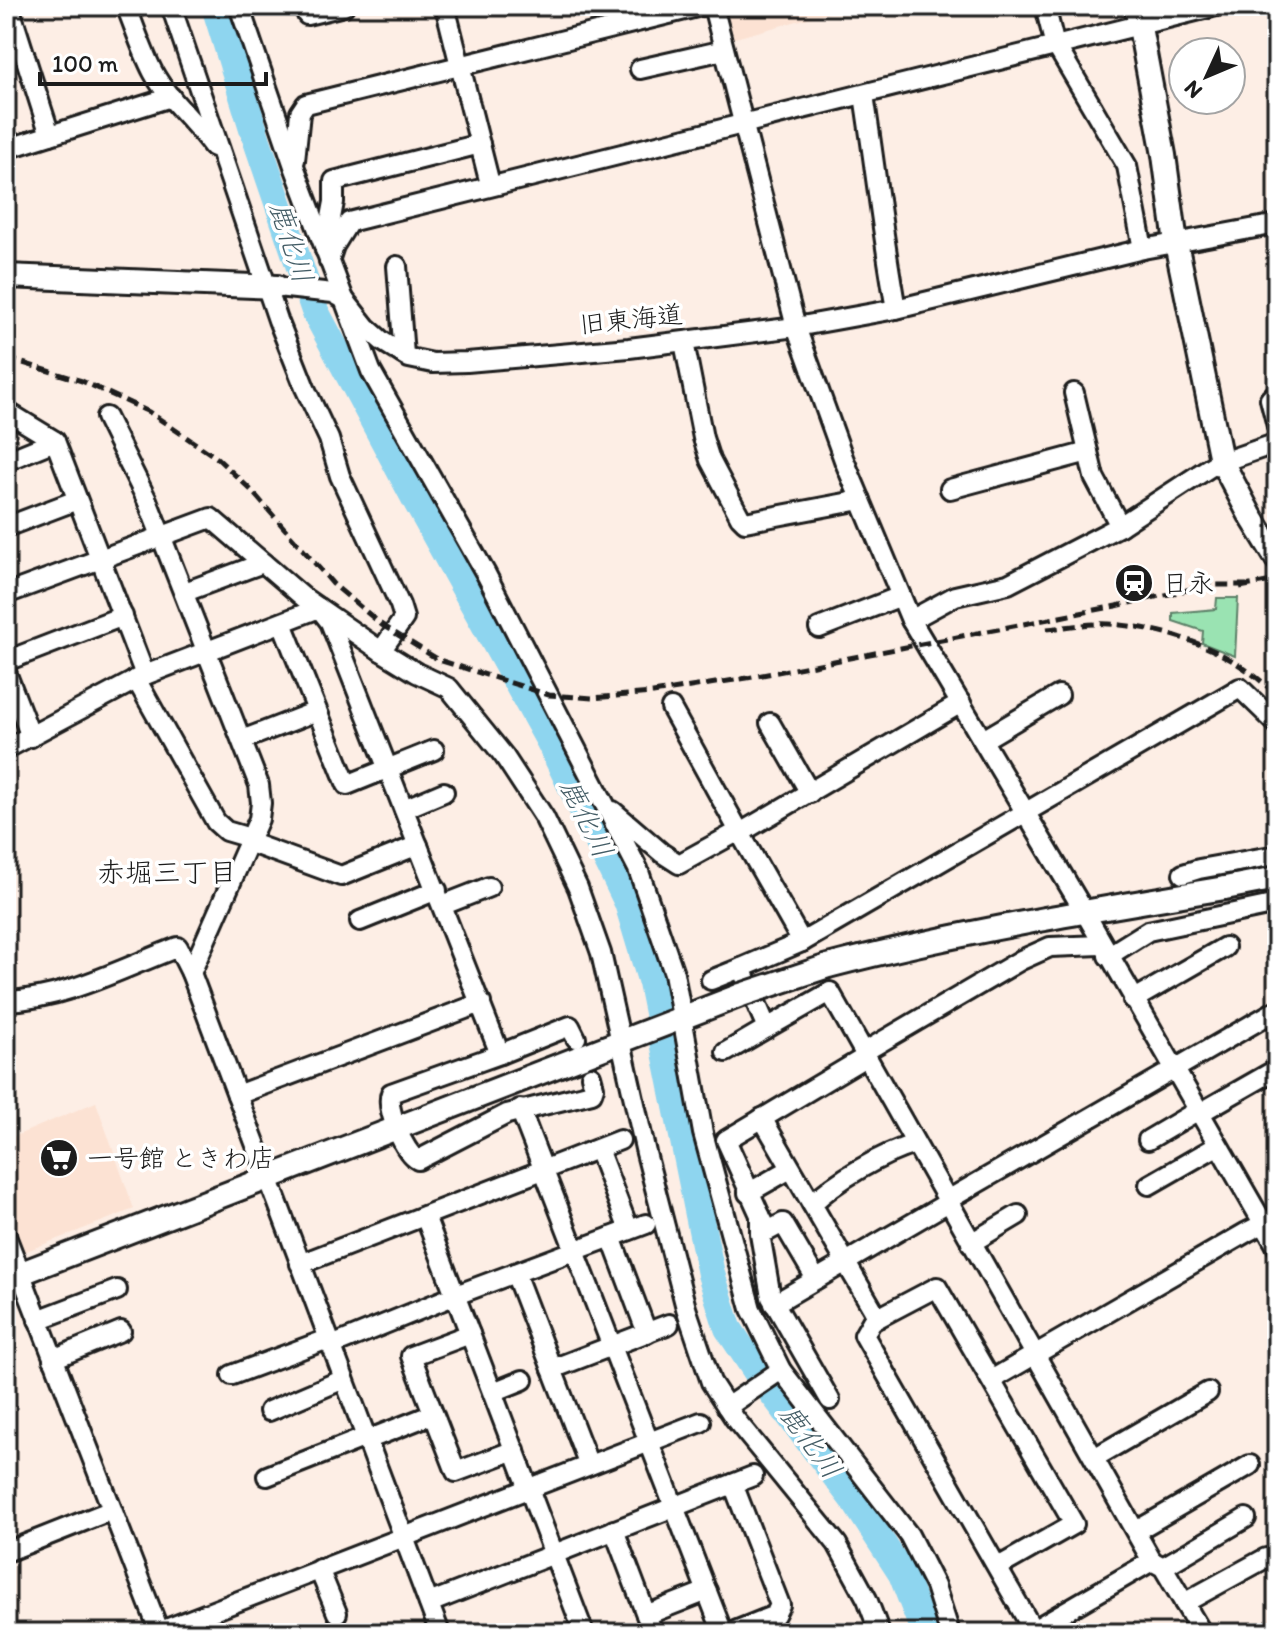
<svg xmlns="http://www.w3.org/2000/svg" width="1283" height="1639" font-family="Itim,'Klee One',sans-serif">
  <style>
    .built { fill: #fce2d3 }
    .green { fill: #9ae3b2; stroke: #5b8067; stroke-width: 2 }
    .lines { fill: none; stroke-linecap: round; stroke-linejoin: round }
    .river { stroke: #8ed5ef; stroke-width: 28 }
    .minor-casing { stroke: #1c1c1c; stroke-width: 24 }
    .tertiary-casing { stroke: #1c1c1c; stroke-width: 28 }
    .minor { stroke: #fff; stroke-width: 18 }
    .tertiary { stroke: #fff; stroke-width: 22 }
    .rail { stroke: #1c1c1c; stroke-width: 5; stroke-dasharray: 12 6; stroke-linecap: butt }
    .tertiary-bridge-casing { stroke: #1c1c1c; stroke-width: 28; stroke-linecap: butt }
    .tertiary-bridge { stroke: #fff; stroke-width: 22 }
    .labels { text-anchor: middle; stroke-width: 7; stroke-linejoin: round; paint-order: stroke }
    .street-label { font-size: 26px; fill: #1c1c1c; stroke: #fff }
    .poi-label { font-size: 26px; fill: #1c1c1c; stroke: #fff; text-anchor: start }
    .water-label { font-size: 28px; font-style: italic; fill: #445d66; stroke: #fff }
    .neighbourhood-label { font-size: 28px; fill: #1c1c1c; stroke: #fff }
  </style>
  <rect width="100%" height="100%" fill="#fdeee5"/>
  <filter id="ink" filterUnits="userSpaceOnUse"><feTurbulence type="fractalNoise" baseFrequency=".0125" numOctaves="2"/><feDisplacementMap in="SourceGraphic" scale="16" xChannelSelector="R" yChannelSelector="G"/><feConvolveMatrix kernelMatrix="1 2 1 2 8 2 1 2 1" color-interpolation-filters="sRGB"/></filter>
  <g filter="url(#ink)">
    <g class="built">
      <path d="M720,6h128v1l-120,33z"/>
      <path d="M96,1102l38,107 -115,45 -13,-36v-78z"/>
    </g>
    <path class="green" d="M1217,598h21l-3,58 -33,-13 1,-12 -30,-10v-8l43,-4z"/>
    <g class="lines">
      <path class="river" d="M215,6l42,135 58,170 102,191 132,238 79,163 24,80 59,291 17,54 31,47 97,128 46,71 23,59"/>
      <g class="minor-casing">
        <g id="minor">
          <path d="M9,6l41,129"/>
          <path d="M126,6c9,22 16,45 27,66 15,28 42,49 60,75"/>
          <path d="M171,6l107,314 27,68 24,51 11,37 60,129 4,13 -23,33 36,22 32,15 55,68 40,61 34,71 23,65 45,200 40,155 25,74 24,37 102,125 30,55 13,34"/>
          <path d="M239,6l55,160 77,205 115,203 152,295 36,104 29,160 48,176 30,61 128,165 26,51 15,47"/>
          <path d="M445,6l45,178"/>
          <path d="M713,6l83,321 48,133 67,160 44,-24 53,-12 112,-58 101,-66"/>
          <path d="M1045,6l9,36 73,124 16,83"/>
          <path d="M307,15l37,-9"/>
          <path d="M640,69l84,-19"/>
          <path d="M864,95c11,71 19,143 32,214"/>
          <path d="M6,149l165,-52"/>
          <path d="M295,160l5,-47 6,-9 395,-98"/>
          <path d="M325,250l9,-48v-21l146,-37"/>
          <path d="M329,261l5,-15 15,-24 867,-216"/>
          <path d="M397,266l7,89"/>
          <path d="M277,287l56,6 11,6 22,28 16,14 27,17 24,5 34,-1 162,-14 167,-21 100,-18 247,-60 134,-25"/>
          <path d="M684,342l19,96 7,22 30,57 5,5 116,-22"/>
          <path d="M1277,392l-7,7 7,27"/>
          <path d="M1074,393l20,84 26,49"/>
          <path d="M6,411l49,30 90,234"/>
          <path d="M106,417l41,83 112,285 2,18 -2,16 -68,154"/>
          <path d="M6,461l49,-20"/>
          <path d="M1222,462l55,-19"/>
          <path d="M950,489l138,-37"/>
          <path d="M6,527l71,-27"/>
          <path d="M185,592l78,-29"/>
          <path d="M6,594l205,-76 92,79 78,54"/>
          <path d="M911,620l173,291 193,336"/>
          <path d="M282,623l65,162 87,-35"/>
          <path d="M819,628l82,-32"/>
          <path d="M6,661l117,-45"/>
          <path d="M6,672l25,65"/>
          <path d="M136,679l80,143 10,9 24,7"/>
          <path d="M671,708l69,125"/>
          <path d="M770,723l40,70"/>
          <path d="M242,740l75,-29"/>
          <path d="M983,740l76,-45"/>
          <path d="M6,749l139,-74 174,-67 11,14 170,432"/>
          <path d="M404,809l40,-17"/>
          <path d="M613,811l49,42 17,11 60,-33"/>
          <path d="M248,842l93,34 77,-31"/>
          <path d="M1183,874l16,-5 78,-14"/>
          <path d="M443,905l46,-18"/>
          <path d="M360,921l77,-31"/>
          <path d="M802,942l-62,-109 221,-130"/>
          <path d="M1108,956l40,-25 129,-27"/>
          <path d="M711,980l30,-12"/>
          <path d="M1133,1000l92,-53"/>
          <path d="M6,1001c59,-2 117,-33 172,-54l13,26 249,660"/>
          <path d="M576,1038l-6,-12 -70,28 -109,39c-6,15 13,60 27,67l89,-46 85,-21 2,-6 -3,-11"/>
          <path d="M726,1052l41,-24"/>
          <path d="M864,1052l157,-92 29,-13 51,-2"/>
          <path d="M237,1095l244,-92"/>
          <path d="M520,1109l203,524"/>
          <path d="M1198,1114l79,-45"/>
          <path d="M762,1118l116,200 -6,3 -8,14 169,295"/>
          <path d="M1148,1140l49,-29"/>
          <path d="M598,1149l31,81"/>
          <path d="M1149,1185l68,-39"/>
          <path d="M748,1193l37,-21"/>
          <path d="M946,1201l331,-191"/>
          <path d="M812,1204c23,-23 71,-51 103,-60"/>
          <path d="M760,1215l8,16 15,-8 33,56"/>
          <path d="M425,1216l159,417"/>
          <path d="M6,1236l154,397"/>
          <path d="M611,1237l36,96"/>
          <path d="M971,1243l47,-28"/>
          <path d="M300,1264l320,-124"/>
          <path d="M515,1273l74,192"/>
          <path d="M774,1304l173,-101"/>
          <path d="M878,1318l59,-31 137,237 -76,43"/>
          <path d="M38,1320l79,-30"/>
          <path d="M470,1334l-59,22 45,116 59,-22"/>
          <path d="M331,1346l125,-51 190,-71"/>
          <path d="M53,1359l68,-28"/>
          <path d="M552,1369l117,-45"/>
          <path d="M232,1375l96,-36"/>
          <path d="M991,1380l256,-148 30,-15"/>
          <path d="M493,1392l30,-12"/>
          <path d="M830,1400l-59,-103 -11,-63v-19l-34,-75 141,-84"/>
          <path d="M727,1407l54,-37"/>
          <path d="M269,1411l75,-32"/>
          <path d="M367,1440l66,-26"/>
          <path d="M1094,1458l114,-66"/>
          <path d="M267,1476l99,-39"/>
          <path d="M614,1530l39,103"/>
          <path d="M1136,1531l114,-66"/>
          <path d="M6,1552l106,-42"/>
          <path d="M1163,1567l83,-49"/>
          <path d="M319,1569l18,44"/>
          <path d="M429,1603l324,-127"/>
          <path d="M1184,1603l82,-45"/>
          <path d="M646,1615l61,-24"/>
          <path d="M156,1633l545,-211"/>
          <path d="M730,1633l45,-18 5,-10 -47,-121"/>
          <path d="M1028,1633l124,-72"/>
          <path d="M1202,1633l-39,-66 -11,-6 -322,-569 -63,36 -26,-60 61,-26 438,-254 37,36"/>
        </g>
      </g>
      <g class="tertiary-casing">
        <g id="tertiary">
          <path d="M1136,6l28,149 12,88 45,217 29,55 27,44"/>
          <path d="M6,276l271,11"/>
          <path d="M828,966c131,-34 264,-56 397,-78"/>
          <path d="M6,1279l735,-284"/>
        </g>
      </g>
      <use href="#minor" class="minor"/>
      <use href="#tertiary" class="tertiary"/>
      <g class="rail">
        <path d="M6,358l76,23 67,31 68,46 34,32 82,94 49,41 57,35 110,35 44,3 60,-5 94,-15 369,-72 93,-21h40"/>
        <path d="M1240,587l37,-7"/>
        <path d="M1047,629c20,-2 42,-6 62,-5 62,4 125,27 168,72"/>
      </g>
      <g class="tertiary-bridge-casing">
        <g id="tertiary-bridge">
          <path d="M1225,888l52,-10"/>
          <path d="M741,995l87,-29"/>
        </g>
      </g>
      <use href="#tertiary-bridge" class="tertiary-bridge"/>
    </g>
  </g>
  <defs>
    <g id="station-disc" transform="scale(2)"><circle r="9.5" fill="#1c1c1c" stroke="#fff"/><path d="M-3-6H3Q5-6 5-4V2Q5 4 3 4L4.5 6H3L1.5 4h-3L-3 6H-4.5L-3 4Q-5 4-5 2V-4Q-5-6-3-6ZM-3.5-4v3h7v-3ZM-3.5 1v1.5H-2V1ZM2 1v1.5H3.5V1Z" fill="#fff"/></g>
    <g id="supermarket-disc" transform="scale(2)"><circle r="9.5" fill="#1c1c1c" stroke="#fff"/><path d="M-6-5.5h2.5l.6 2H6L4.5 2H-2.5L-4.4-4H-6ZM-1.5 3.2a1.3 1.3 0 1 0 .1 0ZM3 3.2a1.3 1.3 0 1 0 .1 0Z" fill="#fff"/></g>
  </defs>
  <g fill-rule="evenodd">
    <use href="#station-disc" x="1134" y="583"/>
    <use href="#supermarket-disc" x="59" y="1158"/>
  </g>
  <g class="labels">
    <g class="street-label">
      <text transform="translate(631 319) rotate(-6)" y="9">旧東海道</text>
    </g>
    <g class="poi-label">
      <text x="1162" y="592">日永</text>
      <text x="87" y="1167">一号館 ときわ店</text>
    </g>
    <g class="water-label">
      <text transform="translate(292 242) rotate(72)" y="10">鹿化川</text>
      <text transform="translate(587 818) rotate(64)" y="10">鹿化川</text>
      <text transform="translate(811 1441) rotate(54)" y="10">鹿化川</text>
    </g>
    <g class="neighbourhood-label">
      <text x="167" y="882">赤堀三丁目</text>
    </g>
  </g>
  <rect width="1283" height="1639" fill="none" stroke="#fff" stroke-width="32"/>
  <rect x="16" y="16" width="1251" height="1607" fill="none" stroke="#1c1c1c" stroke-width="3" filter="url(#ink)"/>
  <g transform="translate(1207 76) rotate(226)"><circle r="38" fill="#ffffff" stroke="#a4a4a4" stroke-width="2"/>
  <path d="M0-6L14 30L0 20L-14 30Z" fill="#1c1c1c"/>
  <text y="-12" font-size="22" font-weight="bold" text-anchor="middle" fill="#1c1c1c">N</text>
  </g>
  <path d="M40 72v12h226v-12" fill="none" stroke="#1c1c1c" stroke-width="4"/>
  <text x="52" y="72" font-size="24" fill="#1c1c1c" stroke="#ffffff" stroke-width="6" paint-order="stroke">100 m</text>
</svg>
